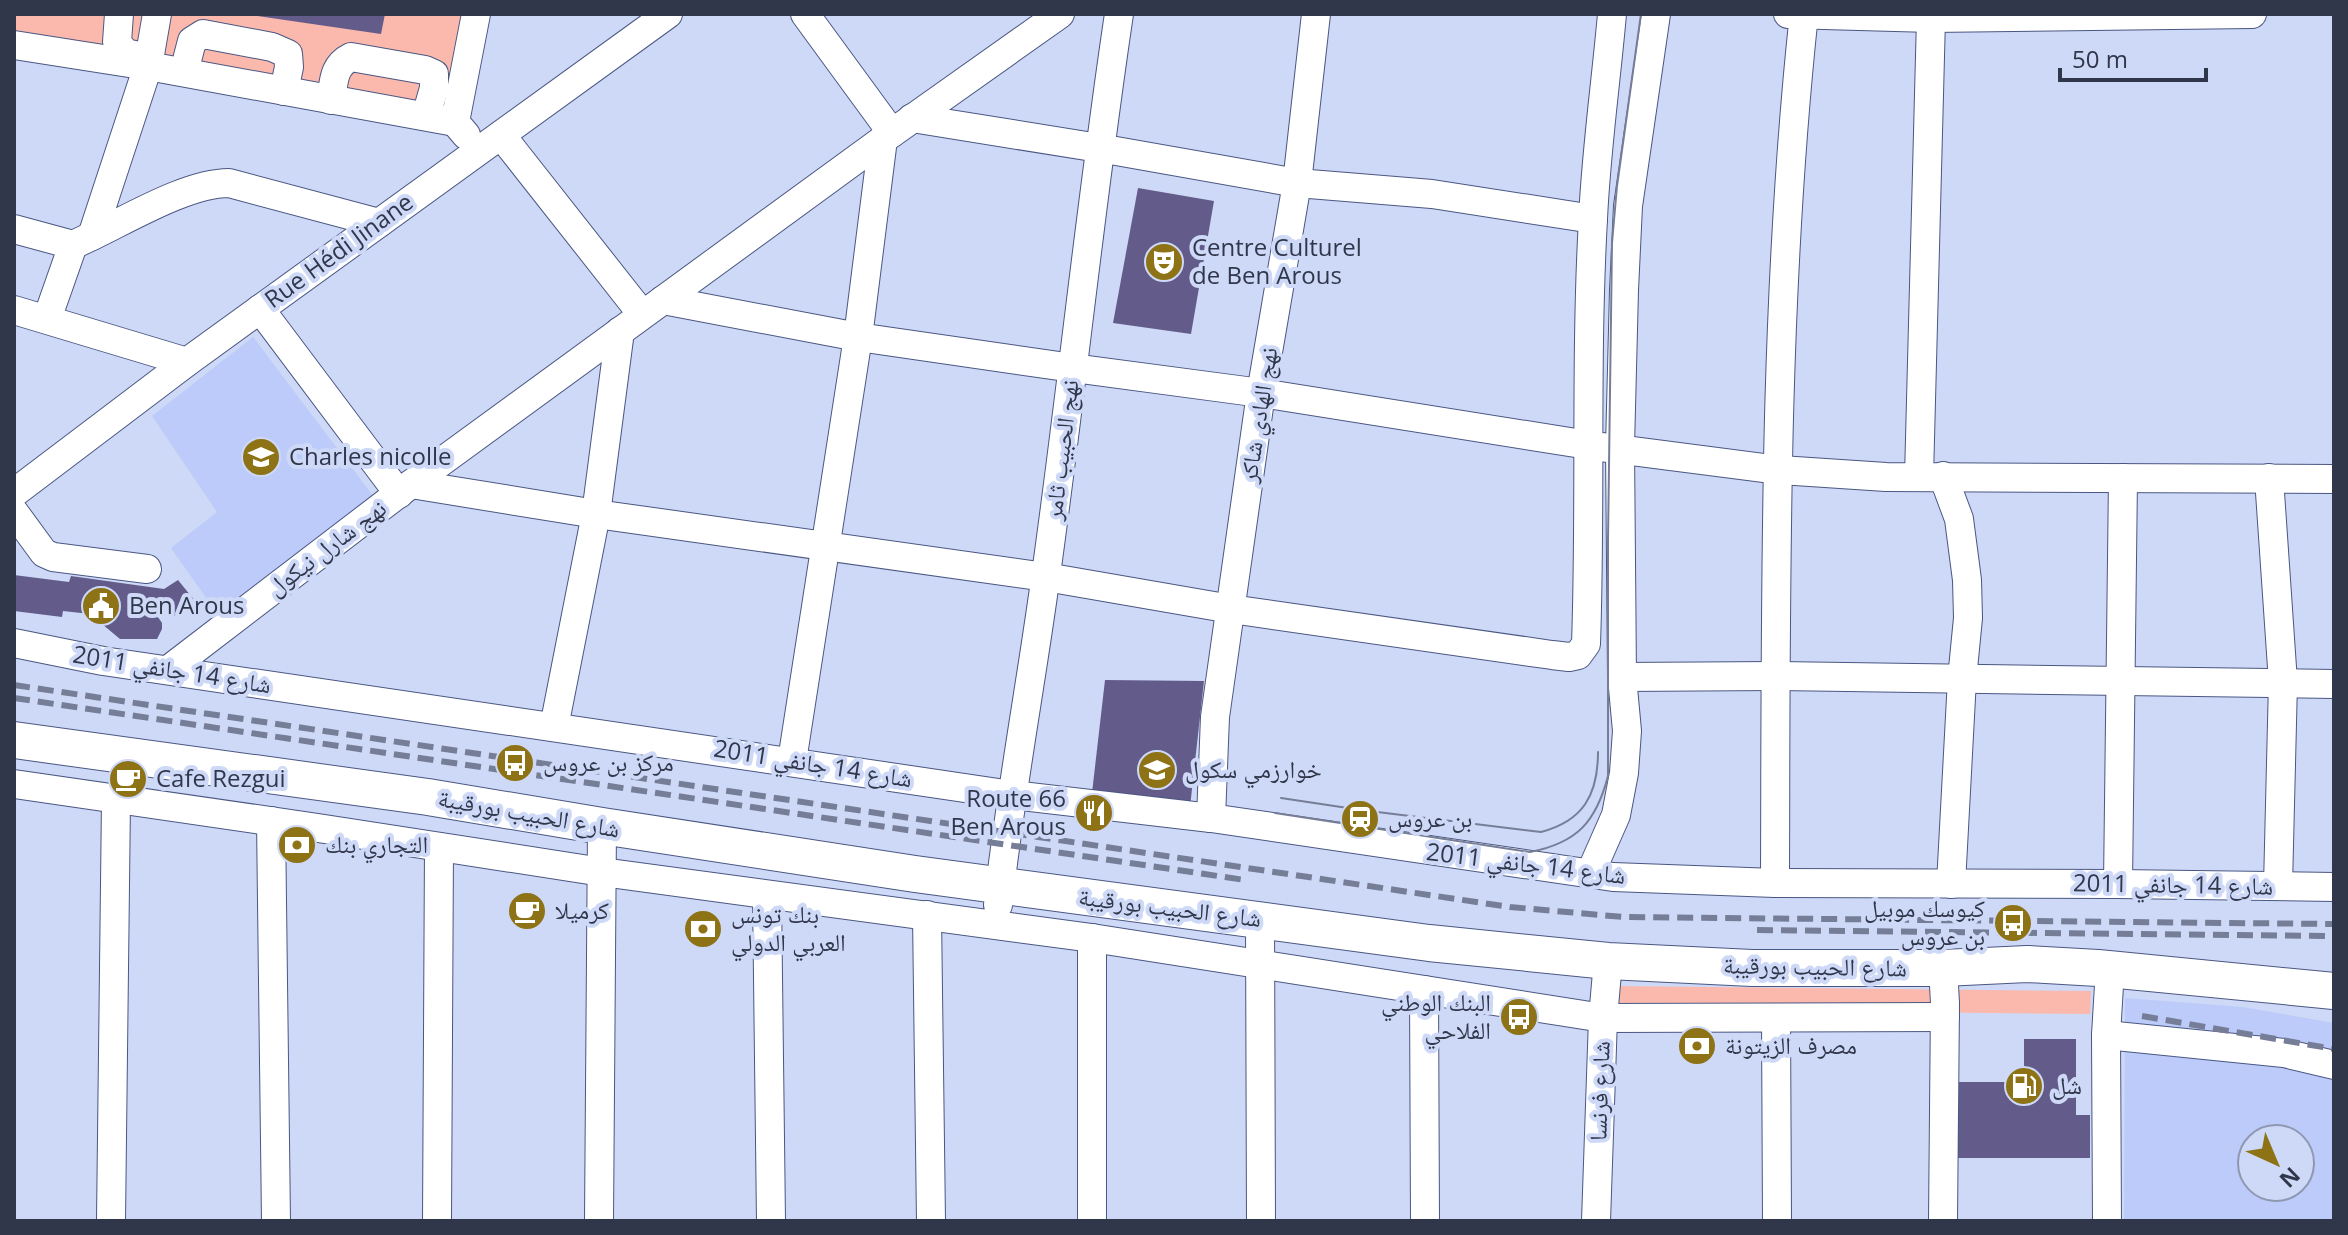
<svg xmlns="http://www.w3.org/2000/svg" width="2348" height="1235" font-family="'Open Sans','Noto Naskh Arabic',sans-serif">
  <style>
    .built { fill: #bccbf9; fill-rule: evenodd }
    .green { fill: #fbb9ae }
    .building { fill: #635c8a }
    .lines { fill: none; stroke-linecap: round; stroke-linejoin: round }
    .minor-casing { stroke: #4a5782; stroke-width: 30 }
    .major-casing { stroke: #4a5782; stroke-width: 38 }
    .minor { stroke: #fff; stroke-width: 28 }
    .major { stroke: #fff; stroke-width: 36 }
    .tram { stroke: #767e97; stroke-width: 2 }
    .rail { stroke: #767e97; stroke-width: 6; stroke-dasharray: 16 8; stroke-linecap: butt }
    .labels { text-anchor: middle; stroke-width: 8; stroke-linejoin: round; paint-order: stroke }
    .poi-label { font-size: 24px; fill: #31374b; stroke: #ced9f7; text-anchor: start }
    .street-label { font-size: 24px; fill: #31374b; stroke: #ced9f7 }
  </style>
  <rect width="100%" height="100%" fill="#ced9f7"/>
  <g class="built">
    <path d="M253,337l121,160 -155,119 -48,-68 46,-36 -65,-96z"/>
    <path d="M2125,998l118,9 91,16v198h-210zM2252,1139h48v48h-48z"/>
  </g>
  <g class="green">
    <path d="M14,14h458l-22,108 -436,-78z"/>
    <path d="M1615,986l476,5 -1,23 -476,-5z"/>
  </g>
  <g class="building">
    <path d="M244,14h141l-4,20z"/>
    <path d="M1138,188l76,13 -23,133 -78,-11z"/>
    <path d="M14,575l55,7 2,-6 93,13 14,-9 17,21 -21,15 -22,-6 1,6 5,1 4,6v6l-5,10h-37l-30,-25 -27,-3 -1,6 -48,-6z"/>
    <path d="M1105,680l99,1 -14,126 -98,-14z"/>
    <path d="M2024,1039h52v76h14v43h-132v-76h66z"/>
  </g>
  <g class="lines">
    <g class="minor-casing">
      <g id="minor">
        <path d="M119,14l-2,28 8,11 23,5"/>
        <path d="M157,14l-9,52 -56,170c38,-18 96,-53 137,-53l150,40"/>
        <path d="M805,14l87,119 168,-119"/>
        <path d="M1788,14l143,4 321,-4"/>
        <path d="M14,45l134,21 307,56"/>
        <path d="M184,72l8,-31 11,-7 69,13 16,7 1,13 -5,24"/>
        <path d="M331,100c3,-19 2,-34 20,-43l74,13 9,4v14l-8,28"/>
        <path d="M912,118l187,30 198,35 135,11 161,25"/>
        <path d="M466,135l-11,-13 21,-108"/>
        <path d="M501,135l141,179"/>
        <path d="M883,139l-25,198 215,31 188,25 340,54 179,23 106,7 448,2"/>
        <path d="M14,229l59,16"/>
        <path d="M663,300l195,37 -66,424"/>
        <path d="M260,309l139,185"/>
        <path d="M14,310l173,52"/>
        <path d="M47,319l26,-74 19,-9"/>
        <path d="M1943,476l16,43 8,61 1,38 -6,61 -11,205"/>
        <path d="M1919,477l12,-459"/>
        <path d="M2269,478l14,204 -5,204"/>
        <path d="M411,484l185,30 450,63 185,32 321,46 17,2 9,-2 8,-11c5,-141 -1,-283 7,-425 3,-68 13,-137 19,-205"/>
        <path d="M14,493l173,-131 481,-348"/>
        <path d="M14,512l30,41 9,4 94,12"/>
        <path d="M14,643l89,18 909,134 199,23 402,59 162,6 343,1 216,3"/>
        <path d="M168,670l243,-186 481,-351"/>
        <path d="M1622,677l153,-1 559,8"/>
        <path d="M554,727l42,-213 24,-183"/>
        <path d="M14,784l304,44 284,44 490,66 511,80 342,-1"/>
        <path d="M1211,818l4,-101 46,-324 36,-210 19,-169"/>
        <path d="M271,821l5,400"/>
        <path d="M1590,874l26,-59 8,-42 3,-42 -5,-54 -2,-230 4,-157 4,-84 28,-192"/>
        <path d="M1775,883c1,-289 -2,-581 29,-869"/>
        <path d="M2118,884l5,-406"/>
        <path d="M767,896l4,325"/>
        <path d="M998,905c12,-111 33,-220 48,-331 26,-186 45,-374 73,-560"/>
        <path d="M927,915l4,306"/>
        <path d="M1260,920l1,301"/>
        <path d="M1943,968l2,35 -2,218"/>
        <path d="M1424,990l1,231"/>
        <path d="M1776,1018l1,203"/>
        <path d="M2106,1035l178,18 50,12"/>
        <path d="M111,1221l5,-421"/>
        <path d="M437,1221l2,-374"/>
        <path d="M599,1221l3,-395"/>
        <path d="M1092,1221v-283"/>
        <path d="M1596,1221l7,-203 5,-57"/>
        <path d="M2107,1221l-1,-186 4,-66"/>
      </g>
    </g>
    <g class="major-casing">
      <path id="major" d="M14,740l414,57 174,29 313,48 514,69 179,18 144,7h191l84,-4 71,4 236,23"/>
    </g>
    <use href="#minor" class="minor"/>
    <use href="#major" class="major"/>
    <g class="tram">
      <path d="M1281,798l80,12 180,22c42,-11 57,-37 57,-80"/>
      <path d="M1275,813l255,39c47,-9 66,-30 78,-76v-236l4,-297 5,-57 24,-172"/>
    </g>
    <g class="rail">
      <path d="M14,685l1496,222 113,10 711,7"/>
      <path d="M14,698l1231,182"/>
      <path d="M1757,930l577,6"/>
      <path d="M2142,1016l192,33"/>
    </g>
  </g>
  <defs>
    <g id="theatre-disc" transform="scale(2)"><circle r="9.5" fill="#8e7216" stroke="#ced9f7"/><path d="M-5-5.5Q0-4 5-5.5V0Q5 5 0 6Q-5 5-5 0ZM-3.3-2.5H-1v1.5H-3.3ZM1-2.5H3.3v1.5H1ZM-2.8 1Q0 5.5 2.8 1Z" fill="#fff"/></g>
    <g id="school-disc" transform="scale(2)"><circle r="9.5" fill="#8e7216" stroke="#ced9f7"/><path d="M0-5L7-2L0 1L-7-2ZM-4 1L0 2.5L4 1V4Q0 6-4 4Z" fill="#fff"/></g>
    <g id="civic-disc" transform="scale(2)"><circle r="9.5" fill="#8e7216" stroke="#ced9f7"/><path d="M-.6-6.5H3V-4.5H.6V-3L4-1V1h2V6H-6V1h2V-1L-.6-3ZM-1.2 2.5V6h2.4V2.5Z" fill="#fff"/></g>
    <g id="bus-disc" transform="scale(2)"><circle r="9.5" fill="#8e7216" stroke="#ced9f7"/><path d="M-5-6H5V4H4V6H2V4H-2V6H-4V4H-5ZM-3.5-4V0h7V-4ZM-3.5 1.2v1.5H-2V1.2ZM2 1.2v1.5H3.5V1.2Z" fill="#fff"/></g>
    <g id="cafe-disc" transform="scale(2)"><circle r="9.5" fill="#8e7216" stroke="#ced9f7"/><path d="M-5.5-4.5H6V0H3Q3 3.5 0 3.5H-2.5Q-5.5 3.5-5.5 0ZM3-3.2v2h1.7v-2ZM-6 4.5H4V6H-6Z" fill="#fff"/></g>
    <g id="restaurant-disc" transform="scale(2)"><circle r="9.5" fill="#8e7216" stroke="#ced9f7"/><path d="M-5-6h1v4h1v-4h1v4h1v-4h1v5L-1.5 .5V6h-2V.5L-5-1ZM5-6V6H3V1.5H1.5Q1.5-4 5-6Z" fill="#fff"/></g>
    <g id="station-disc" transform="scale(2)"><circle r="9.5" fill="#8e7216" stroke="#ced9f7"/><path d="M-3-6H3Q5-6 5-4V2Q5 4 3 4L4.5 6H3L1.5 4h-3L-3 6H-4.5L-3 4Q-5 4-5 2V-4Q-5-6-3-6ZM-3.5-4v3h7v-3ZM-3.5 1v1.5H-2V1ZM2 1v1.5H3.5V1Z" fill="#fff"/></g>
    <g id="bank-disc" transform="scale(2)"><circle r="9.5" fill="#8e7216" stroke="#ced9f7"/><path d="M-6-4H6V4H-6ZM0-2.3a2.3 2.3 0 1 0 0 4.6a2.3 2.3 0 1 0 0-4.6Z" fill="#fff"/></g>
    <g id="fuel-disc" transform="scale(2)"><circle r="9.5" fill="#8e7216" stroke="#ced9f7"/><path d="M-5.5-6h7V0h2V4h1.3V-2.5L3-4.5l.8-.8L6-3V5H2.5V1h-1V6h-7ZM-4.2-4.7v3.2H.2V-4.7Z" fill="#fff"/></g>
  </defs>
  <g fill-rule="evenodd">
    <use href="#theatre-disc" x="1164" y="262"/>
    <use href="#school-disc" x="261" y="457"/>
    <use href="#civic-disc" x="101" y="606"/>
    <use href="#bus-disc" x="515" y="763"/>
    <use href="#school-disc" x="1157" y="770"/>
    <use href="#cafe-disc" x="128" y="779"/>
    <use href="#restaurant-disc" x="1094" y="813"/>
    <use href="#station-disc" x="1360" y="819"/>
    <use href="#bank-disc" x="297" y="845"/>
    <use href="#cafe-disc" x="527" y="911"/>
    <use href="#bus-disc" x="2013" y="923"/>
    <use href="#bank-disc" x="703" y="929"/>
    <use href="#bus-disc" x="1519" y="1017"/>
    <use href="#bank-disc" x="1697" y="1046"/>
    <use href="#fuel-disc" x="2024" y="1086"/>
  </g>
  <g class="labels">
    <g class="poi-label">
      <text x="1192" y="256">Centre Culturel<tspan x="1192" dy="28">de Ben Arous</tspan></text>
      <text x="289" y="465">Charles nicolle</text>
      <text x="129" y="614">Ben Arous</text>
      <text x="543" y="771">مركز بن عروس</text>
      <text x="1185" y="778">خوارزمي سكول</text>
      <text x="156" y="787">Cafe Rezgui</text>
      <text x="1066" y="807" text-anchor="end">Route 66<tspan x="1066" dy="28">Ben Arous</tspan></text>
      <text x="1388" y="827">بن عروس</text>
      <text x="325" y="853">التجاري بنك</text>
      <text x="1985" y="917" text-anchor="end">كيوسك موبيل<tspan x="1985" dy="28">بن عروس</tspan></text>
      <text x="555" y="919">كرميلا</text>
      <text x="731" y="923">بنك تونس<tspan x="731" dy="28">العربي الدولي</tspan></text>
      <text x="1491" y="1011" text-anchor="end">البنك الوطني<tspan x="1491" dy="28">الفلاحي</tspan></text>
      <text x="1725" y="1054">مصرف الزيتونة</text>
      <text x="2052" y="1094">شل</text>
    </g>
    <g class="street-label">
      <text transform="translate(339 251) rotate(-36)" y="8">Rue Hédi Jinane</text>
      <text transform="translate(1259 415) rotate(-81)" y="8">نهج الهادي شاكر</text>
      <text transform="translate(1062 450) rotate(-83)" y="8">نهج الحبيب ثامر</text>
      <text transform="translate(327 548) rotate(-37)" y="8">نهج شارل نيكول</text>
      <text transform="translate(172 670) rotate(9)" y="8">شارع 14 جانفي 2011</text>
      <text transform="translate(813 764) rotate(9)" y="8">شارع 14 جانفي 2011</text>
      <text transform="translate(529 814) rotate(10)" y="8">شارع الحبيب بورقيبة</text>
      <text transform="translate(1526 864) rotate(7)" y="8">شارع 14 جانفي 2011</text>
      <text transform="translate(2173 885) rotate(1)" y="8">شارع 14 جانفي 2011</text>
      <text transform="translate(1170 908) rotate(7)" y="8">شارع الحبيب بورقيبة</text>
      <text transform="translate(1815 967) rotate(1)" y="8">شارع الحبيب بورقيبة</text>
      <text transform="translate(1600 1091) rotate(-88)" y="8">شارع فرنسا</text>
    </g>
  </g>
  <rect width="2348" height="1235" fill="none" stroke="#31374b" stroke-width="32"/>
  <g transform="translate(2276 1163) rotate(136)"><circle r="38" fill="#ced9f7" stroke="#8f98b2" stroke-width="2"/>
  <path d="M0-6L14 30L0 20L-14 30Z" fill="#8e7216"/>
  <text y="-12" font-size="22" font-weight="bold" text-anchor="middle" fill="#31374b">N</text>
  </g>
  <path d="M2060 68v12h146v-12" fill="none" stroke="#31374b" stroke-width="4"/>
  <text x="2072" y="68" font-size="24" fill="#31374b" stroke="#ced9f7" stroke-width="6" paint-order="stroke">50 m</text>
</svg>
